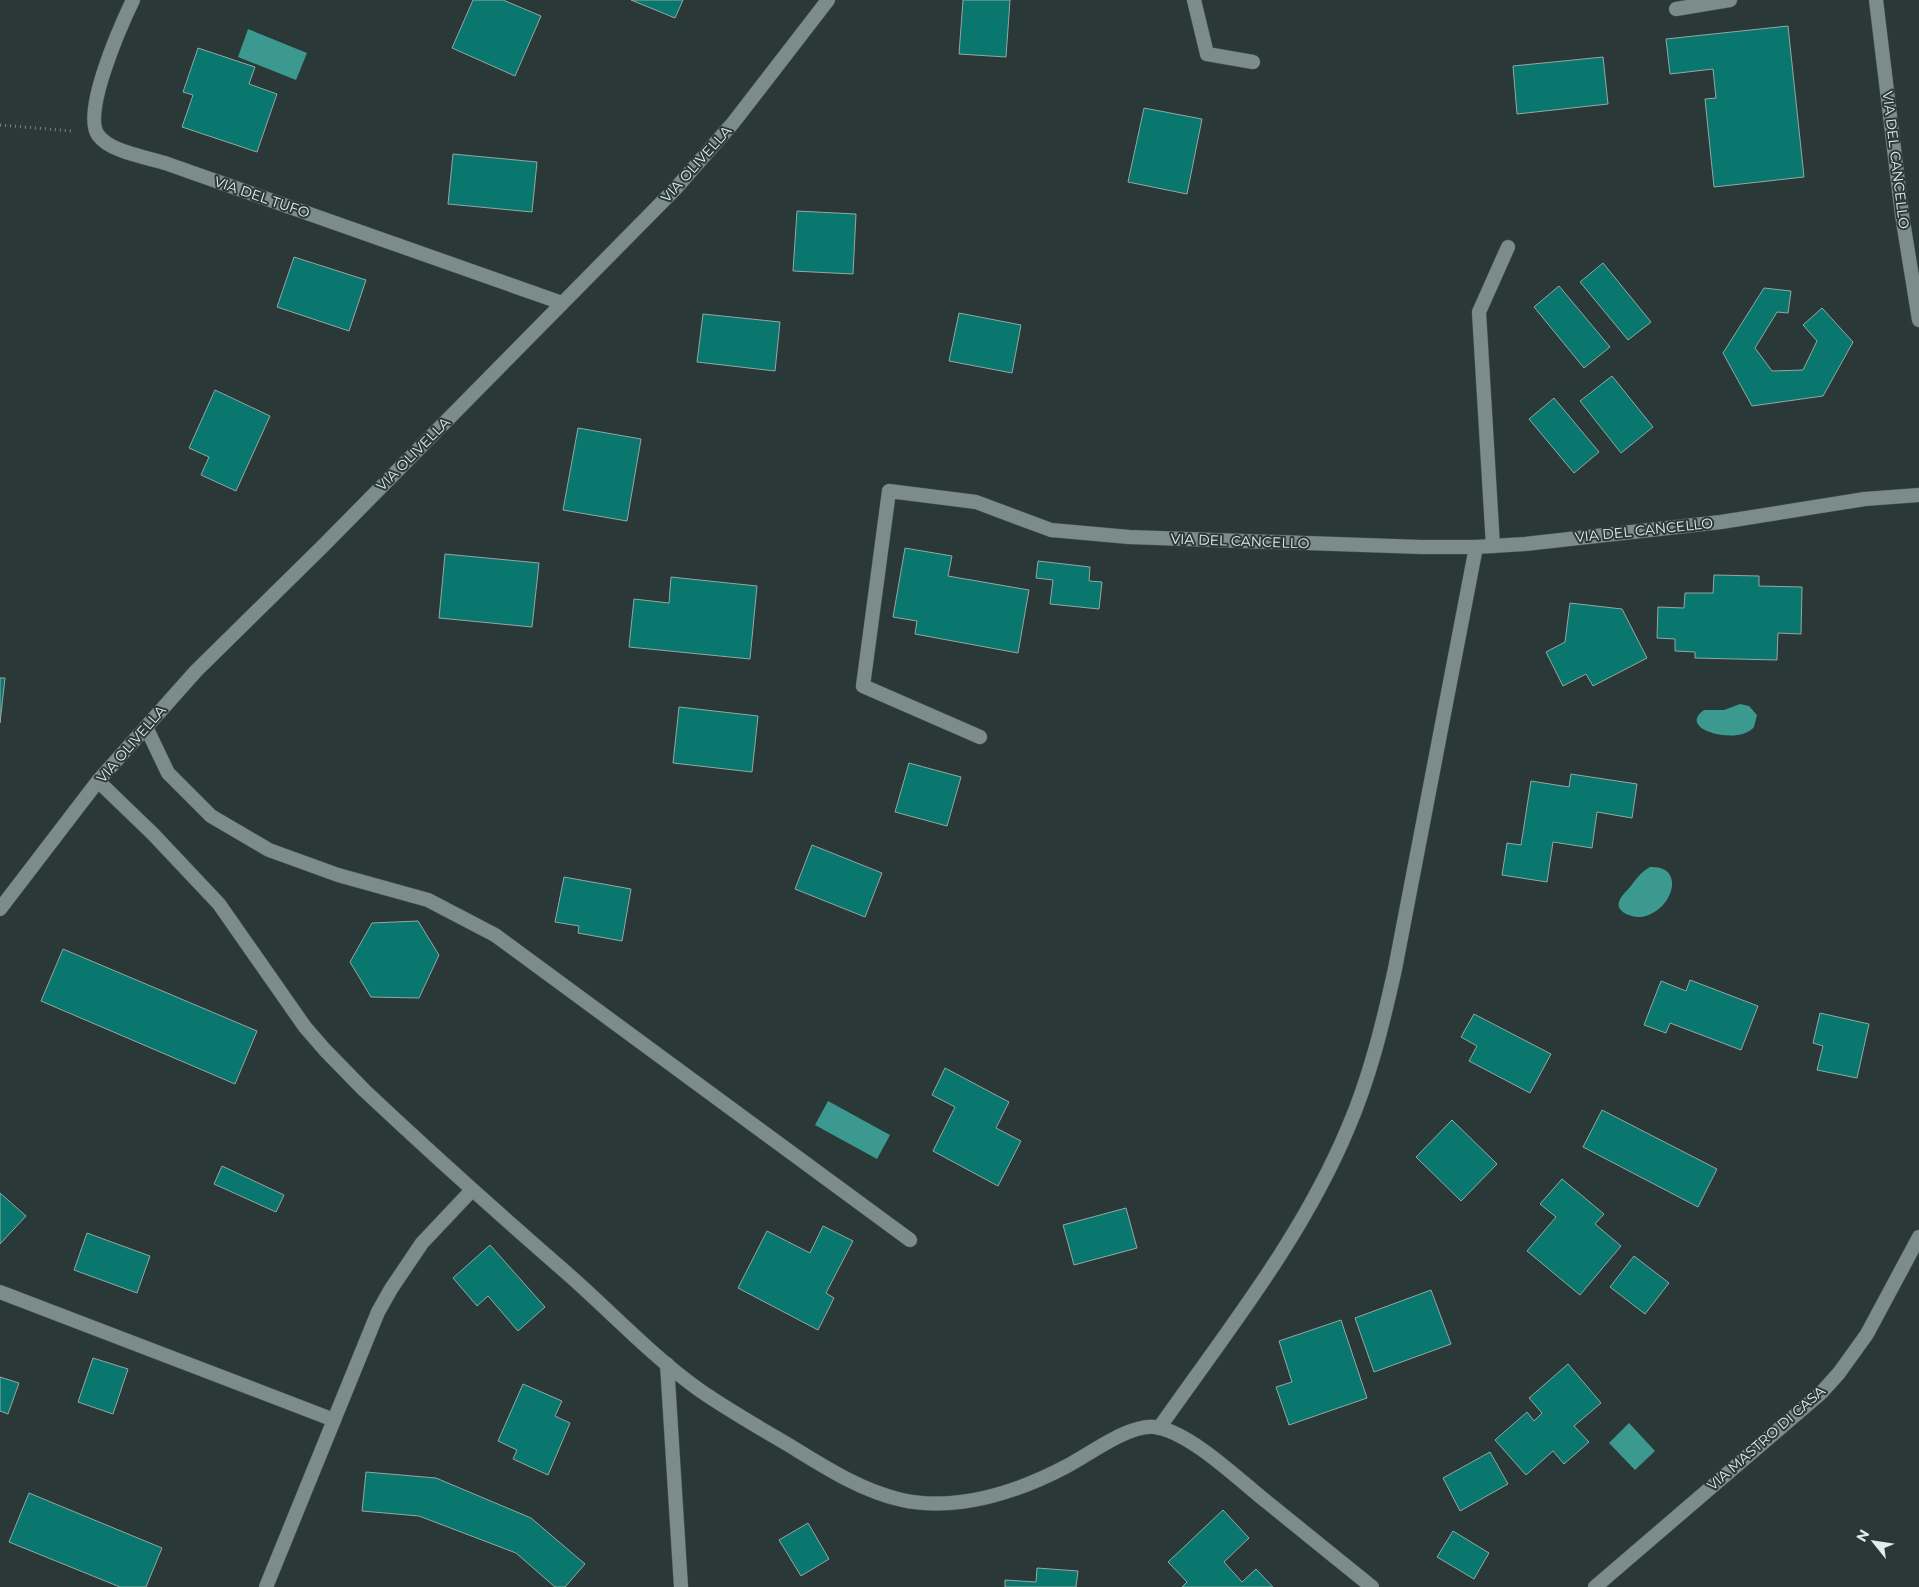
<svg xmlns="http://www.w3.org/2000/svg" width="1919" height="1587" font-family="Montserrat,sans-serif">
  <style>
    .water { fill: #3c998f }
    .building { fill: #09776e; stroke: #95a7a4 }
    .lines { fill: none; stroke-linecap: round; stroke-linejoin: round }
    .service-casing { stroke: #485553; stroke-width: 15 }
    .minor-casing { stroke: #485553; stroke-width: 15 }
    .tertiary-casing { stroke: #485553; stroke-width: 15 }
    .secondary-casing { stroke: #485553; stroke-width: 15 }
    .path { stroke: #7a8685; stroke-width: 3; stroke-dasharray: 1 4; stroke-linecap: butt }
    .service { stroke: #7b8c8a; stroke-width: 14 }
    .minor { stroke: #7b8c8a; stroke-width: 14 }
    .tertiary { stroke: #7b8c8a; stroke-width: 14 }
    .secondary { stroke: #7b8c8a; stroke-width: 14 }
    .labels { text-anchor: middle; stroke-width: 4; stroke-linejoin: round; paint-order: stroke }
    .street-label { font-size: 14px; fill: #e3eceb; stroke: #2a3937 }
  </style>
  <rect width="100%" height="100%" fill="#2a3937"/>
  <g class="water">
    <path d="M248,29l59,24 -11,27 -58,-23z"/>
    <path d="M1740,704l9,2 8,9 -3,12c-14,19 -79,3 -50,-17h20z"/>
    <path d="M1650,867c38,-2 22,47 -10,50 -6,0 -9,-1 -14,-3 -16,-9 -2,-20 5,-28 6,-8 10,-14 19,-19z"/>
    <path d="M828,1101l62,34 -13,24 -62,-34z"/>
    <path d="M1629,1423l26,28 -20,19 -26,-27z"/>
  </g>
  <g class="building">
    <path d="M473,0h30l38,16 -26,60 -63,-28z"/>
    <path d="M631,0h52l-8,18z"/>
    <path d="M963,0h47l-4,57 -47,-3z"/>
    <path d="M1788,26l16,151 -90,10 -9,-88 11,-1 -3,-29 -43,5 -4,-35z"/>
    <path d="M198,48l57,19 -6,17 28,10 -20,58 -75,-25 11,-32 -10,-3z"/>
    <path d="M1603,57l5,47 -91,10 -4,-48z"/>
    <path d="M1144,108l58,11 -15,75 -59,-12z"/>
    <path d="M453,154l84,8 -5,50 -84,-8z"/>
    <path d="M797,211l59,3 -3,60 -60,-3z"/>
    <path d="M294,257l72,23 -17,51 -72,-24z"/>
    <path d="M1603,263l48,59 -23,18 -48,-58z"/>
    <path d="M1559,286l51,61 -26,21 -50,-61z"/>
    <path d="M1764,288l27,3 -3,22 -11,-1 -22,36 17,23 31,-1 14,-29 -14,-16 19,-17 31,34 -30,54 -71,10 -29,-53z"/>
    <path d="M959,313l62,12 -9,48 -63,-12z"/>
    <path d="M703,314l77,8 -5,49 -78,-9z"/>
    <path d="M1612,376l41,51 -32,26 -41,-52z"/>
    <path d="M215,390l55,26 -34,75 -35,-16 8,-18 -20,-9z"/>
    <path d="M1554,398l45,54 -25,21 -45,-54z"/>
    <path d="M578,428l63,11 -14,82 -64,-11z"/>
    <path d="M905,548l47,8 -4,20 81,14 -11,63 -103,-19 2,-13 -24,-4z"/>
    <path d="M445,554l94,9 -7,64 -93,-9z"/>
    <path d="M1038,561l52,6 -1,14 13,1 -3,27 -49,-5 3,-24 -17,-2z"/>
    <path d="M1714,575l45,1v10l43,1 -1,47 -23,-1 -1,27 -82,-2v-6l-20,-1v-12l-18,-1 1,-31 26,1 1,-15h28z"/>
    <path d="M671,577l86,9 -7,73 -121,-12 5,-48 35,4z"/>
    <path d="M1570,603l52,6 25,49 -54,28 -7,-12 -23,12 -17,-34 19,-10z"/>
    <path d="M0,678h5l-5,45z"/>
    <path d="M679,707l79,9 -6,56 -79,-9z"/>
    <path d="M909,763l52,14 -14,49 -52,-14z"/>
    <path d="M1571,774l66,10 -5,34 -35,-6 -5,36 -39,-6 -6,40 -45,-7 5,-32 14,2 10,-64 38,6z"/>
    <path d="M812,845l70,28 -17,44 -70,-28z"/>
    <path d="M564,877l67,12 -9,52 -44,-8 1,-7 -24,-4z"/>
    <path d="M418,921l21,34 -20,43 -48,-1 -21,-35 22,-39z"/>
    <path d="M63,949l194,82 -22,53 -194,-83z"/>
    <path d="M1690,980l68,26 -17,44 -71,-27 -4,10 -22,-8 17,-44 25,10z"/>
    <path d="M1820,1013l49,11 -12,54 -40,-8 6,-24 -10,-3z"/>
    <path d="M1474,1014l77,40 -21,39 -61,-32 8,-15 -16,-9z"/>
    <path d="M945,1068l64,34 -13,26 25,13 -23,45 -65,-35 22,-44 -23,-12z"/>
    <path d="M1602,1110l115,59 -19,38 -115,-60z"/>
    <path d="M1452,1120l45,44 -36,37 -45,-44z"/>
    <path d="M222,1166l62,29 -8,17 -62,-28z"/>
    <path d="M1562,1179l42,35 -9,10 26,22 -41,49 -53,-44 29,-34 -16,-13z"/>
    <path d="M0,1193l26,23 -26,28z"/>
    <path d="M1126,1208l11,40 -63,17 -11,-40z"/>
    <path d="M823,1226l30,15 -27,52 8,5 -16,32 -80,-42 29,-57 43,22z"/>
    <path d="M87,1233l63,23 -13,37 -63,-23z"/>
    <path d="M490,1245l55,62 -27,24 -30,-35 -11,10 -24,-28z"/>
    <path d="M1634,1256l35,27 -24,31 -35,-27z"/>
    <path d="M1431,1290l20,54 -77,28 -19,-54z"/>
    <path d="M1341,1320l26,78 -78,27 -13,-38 16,-5 -13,-41z"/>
    <path d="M93,1358l35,11 -15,45 -35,-12z"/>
    <path d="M1568,1364l33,39 -27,23 15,16 -25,22 -11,-13 -27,24 -31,-35 32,-28 7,9 8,-8 -13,-15z"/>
    <path d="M0,1377l19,6 -11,31 -8,-3z"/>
    <path d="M523,1384l39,17 -7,15 15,7 -22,52 -35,-16 4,-9 -19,-9z"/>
    <path d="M1490,1452l18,32 -48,27 -17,-33z"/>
    <path d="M366,1472l70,6 95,40 54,46 -20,23h-10l-39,-34 -97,-37 -57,-5z"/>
    <path d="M29,1493l133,55 -16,39h-26l-111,-45z"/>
    <path d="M1223,1510l26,28 -25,24 18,20 14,-13 17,18h-91l5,-5 -19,-20z"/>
    <path d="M808,1523l21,36 -28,17 -22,-36z"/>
    <path d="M1453,1531l36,22 -15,26 -37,-22z"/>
    <path d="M1037,1568l41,3 -2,16h-71v-7l31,2z"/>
  </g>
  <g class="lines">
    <g class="service-casing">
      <g id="service">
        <path d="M1194,0l13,54 46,8"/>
        <path d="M1676,9l54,-9"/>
      </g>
    </g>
    <g class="minor-casing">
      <g id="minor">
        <path d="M133,0c-12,25 -51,112 -35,135 12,17 48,22 67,28l397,140"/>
        <path d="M1876,0l26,215 17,105"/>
        <path d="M1493,546l-14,-234 29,-65"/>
        <path d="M146,727l22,46 43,43 58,34 69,25 90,25 67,35 415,305"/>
        <path d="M980,737l-117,-51 26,-195 87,11 75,28 78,7 292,10h55l49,-3 196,-22 144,-23 54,-4"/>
        <path d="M98,781l55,53 66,70 86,123 20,23 39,40c67,63 136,125 205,185 43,38 82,80 129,114 30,21 62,39 94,58 34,21 70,44 110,53 55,12 116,-8 165,-34 23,-12 63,-43 89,-39 34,6 79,49 106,71 37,30 73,59 110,89"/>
        <path d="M0,1292l334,128"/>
        <path d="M667,1364l14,223"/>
        <path d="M1159,1428c68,-97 143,-190 189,-300 22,-51 35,-105 47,-159l81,-422"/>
        <path d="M266,1587l112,-275 13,-23 31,-46 50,-53"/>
      </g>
    </g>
    <g class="tertiary-casing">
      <path id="tertiary" d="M1595,1587l226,-194 18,-20 28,-39 52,-97"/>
    </g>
    <g class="secondary-casing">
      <path id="secondary" d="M0,909l98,-128 98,-110 127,-125 353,-358 57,-65 95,-123"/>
    </g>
    <path class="path" d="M0,125l72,6"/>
    <use href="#service" class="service"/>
    <use href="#minor" class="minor"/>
    <use href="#tertiary" class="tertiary"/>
    <use href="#secondary" class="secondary"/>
  </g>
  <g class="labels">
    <g class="street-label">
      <text transform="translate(1896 160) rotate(83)" y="5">VIA DEL CANCELLO</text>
      <text transform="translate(696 164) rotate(-48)" y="5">VIA OLIVELLA</text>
      <text transform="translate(262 197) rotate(19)" y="5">VIA DEL TUFO</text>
      <text transform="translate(413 454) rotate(-45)" y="5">VIA OLIVELLA</text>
      <text transform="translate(1644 530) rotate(-6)" y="5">VIA DEL CANCELLO</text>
      <text transform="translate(1240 541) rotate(2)" y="5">VIA DEL CANCELLO</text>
      <text transform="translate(131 744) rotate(-49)" y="5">VIA OLIVELLA</text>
      <text transform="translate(1766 1438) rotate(-41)" y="5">VIA MASTRO DI CASA</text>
    </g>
  </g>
  <g transform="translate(1874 1542) rotate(300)" stroke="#2a3937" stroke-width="4" paint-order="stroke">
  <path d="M0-4L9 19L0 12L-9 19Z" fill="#e3eceb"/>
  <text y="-8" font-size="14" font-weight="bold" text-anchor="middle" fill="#e3eceb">N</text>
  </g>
</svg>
